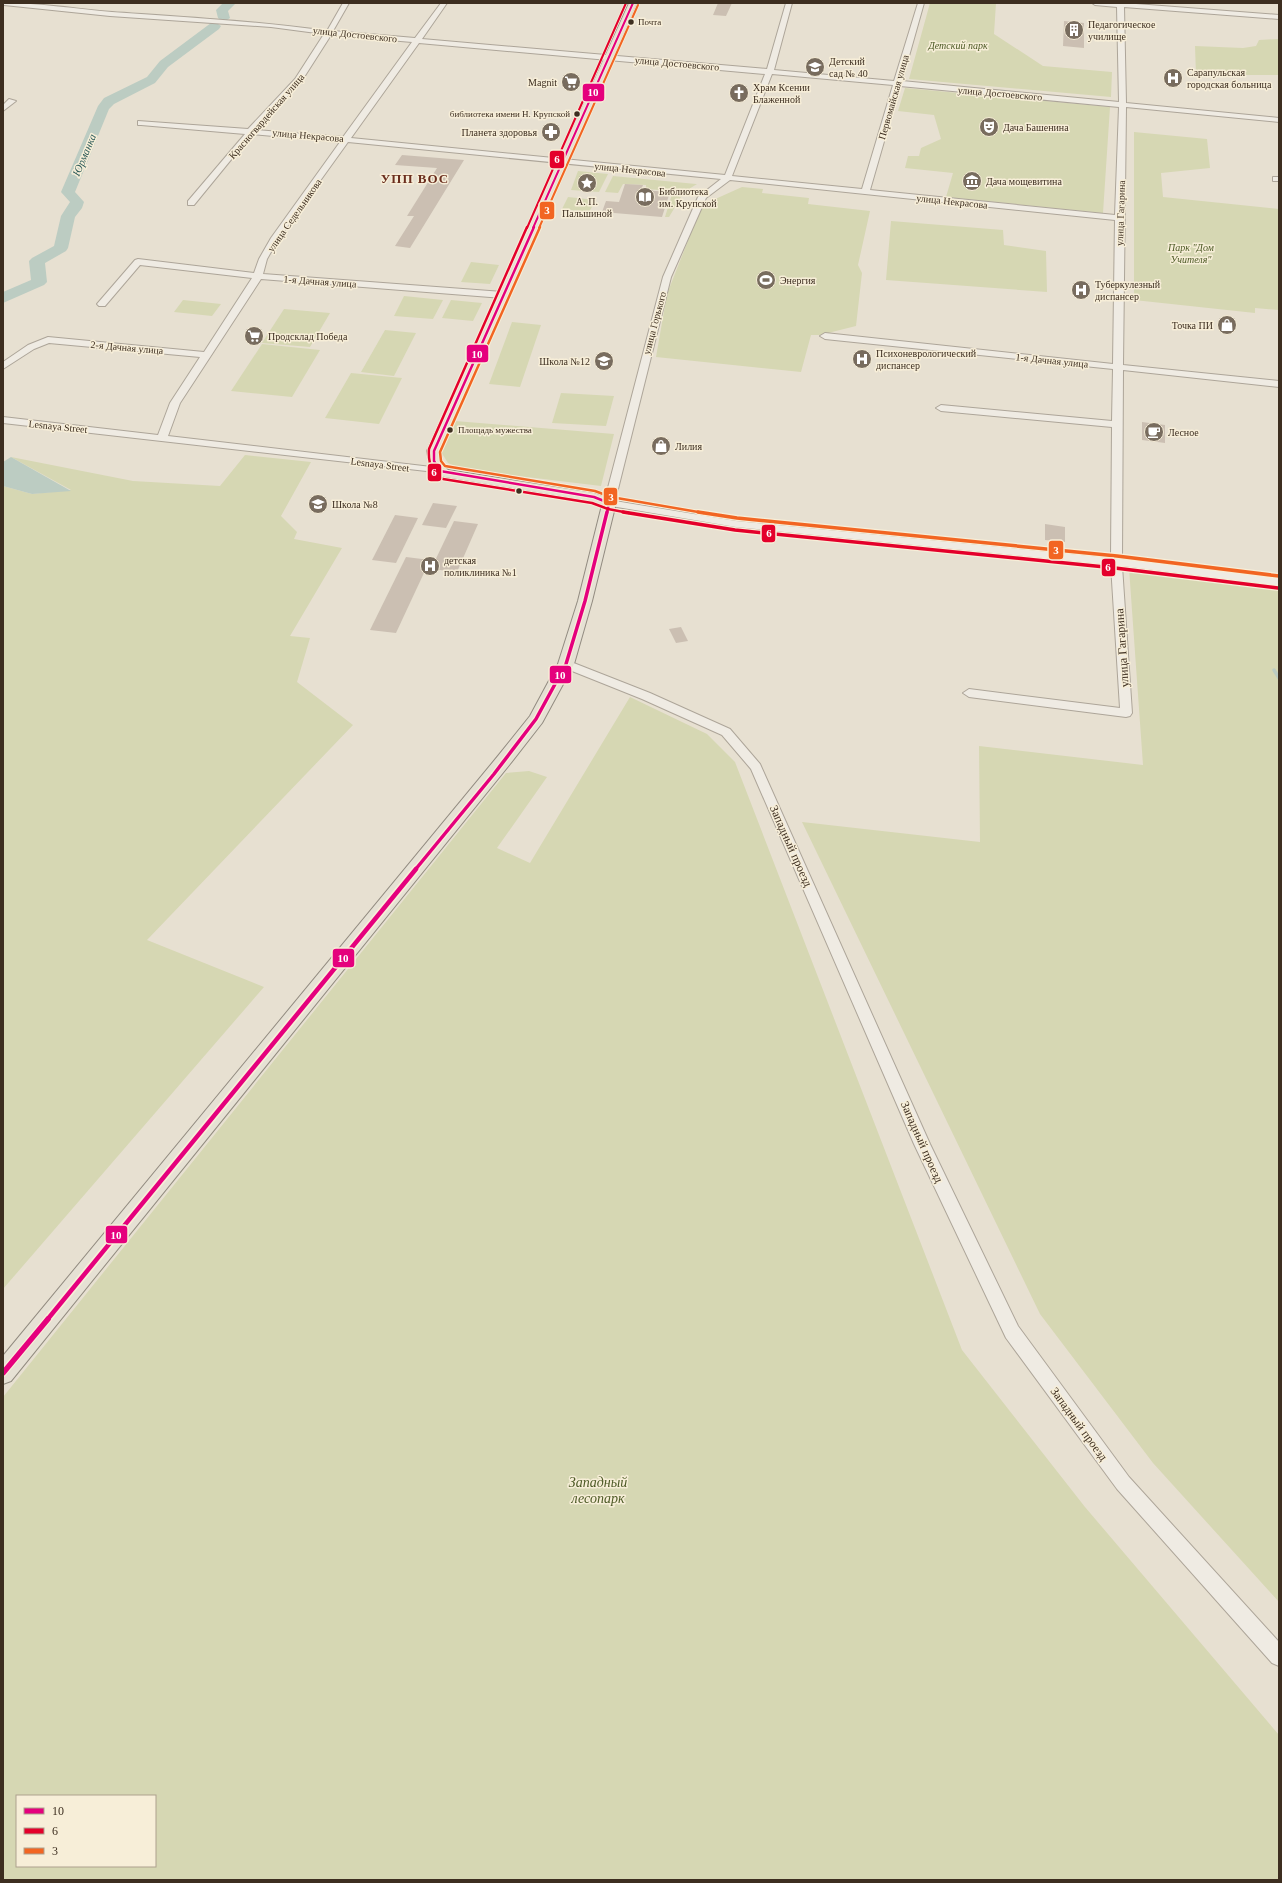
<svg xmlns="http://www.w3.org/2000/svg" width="1282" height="1883" font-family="Georgia,serif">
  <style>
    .green { fill: #d6d7b3; fill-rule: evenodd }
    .water { fill: #bcccc2 }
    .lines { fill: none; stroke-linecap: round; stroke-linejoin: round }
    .stream { stroke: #bcccc2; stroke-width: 3.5 }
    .river { fill: #bcccc2; fill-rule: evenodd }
    .building { fill: #cbbfb2 }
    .minor-casing { stroke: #ada599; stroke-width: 2 }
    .major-casing { stroke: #928b80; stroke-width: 2 }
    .minor { fill: #efebe3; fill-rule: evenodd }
    .major { fill: #e6e1d4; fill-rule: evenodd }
    .bus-1-far4-casing { stroke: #f7eed8; stroke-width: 3.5 }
    .bus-1-far3-casing { stroke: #f7eed8; stroke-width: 4.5 }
    .bus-1-far2-casing { stroke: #f7eed8; stroke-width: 6 }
    .bus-1-far1-casing { stroke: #f7eed8; stroke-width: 8 }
    .bus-1-casing { stroke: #f7eed8; stroke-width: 8 }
    .bus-2-far2-casing { stroke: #f7eed8; stroke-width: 3.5 }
    .bus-2-far1-casing { stroke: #f7eed8; stroke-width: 4.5 }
    .bus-2-casing { stroke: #f7eed8; stroke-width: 6 }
    .bus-3-far2-casing { stroke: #f7eed8; stroke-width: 3.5 }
    .bus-3-far1-casing { stroke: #f7eed8; stroke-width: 4.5 }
    .bus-3-casing { stroke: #f7eed8; stroke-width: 6 }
    .bus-1-far4 { stroke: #e5007d; stroke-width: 2 }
    .bus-1-far3 { stroke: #e5007d; stroke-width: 2.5 }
    .bus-1-far2 { stroke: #e5007d; stroke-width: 3.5 }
    .bus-1-far1 { stroke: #e5007d; stroke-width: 4.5 }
    .bus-1 { stroke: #e5007d; stroke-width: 5.5 }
    .bus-2-far2 { stroke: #e4002b; stroke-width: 2 }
    .bus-2-far1 { stroke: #e4002b; stroke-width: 2.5 }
    .bus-2 { stroke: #e4002b; stroke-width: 3.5 }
    .bus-3-far2 { stroke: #f26522; stroke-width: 2 }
    .bus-3-far1 { stroke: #f26522; stroke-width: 2.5 }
    .bus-3 { stroke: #f26522; stroke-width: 3.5 }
    .bus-dot { fill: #3d2e20; stroke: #f7eed8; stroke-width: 1.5 }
    .labels { text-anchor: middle; stroke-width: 3; stroke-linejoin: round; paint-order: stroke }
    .far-bus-label { font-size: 9px; fill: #3d2e20; stroke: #f7eed8; text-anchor: start }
    .far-poi-label { font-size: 10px; fill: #3d2e20; stroke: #f7eed8; text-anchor: start }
    .far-street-label { font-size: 10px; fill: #3d2e20; stroke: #f7eed8 }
    .far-park-label { font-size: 10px; font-style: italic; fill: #4d5a26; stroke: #f7eed8 }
    .far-water-label { font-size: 11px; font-style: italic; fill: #2f5d5a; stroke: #f7eed8 }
    .street-label { font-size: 12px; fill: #3d2e20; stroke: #f7eed8 }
    .far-district-label { font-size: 13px; font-weight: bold; letter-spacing: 1px; fill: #6b2e1e; stroke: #f7eed8 }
    .near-park-label { font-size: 14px; font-style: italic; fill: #4d5a26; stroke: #f7eed8 }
    .line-badge { stroke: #f7eed8; stroke-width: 1.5 }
    .badge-label { font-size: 11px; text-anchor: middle; font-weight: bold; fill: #fff }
  </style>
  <rect width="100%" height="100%" fill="#e7e0d1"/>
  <g class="green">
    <path d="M930,3h66l-2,31 49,32 69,6 -1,25 -202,-18z"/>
    <path d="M1279,39v36h-83l-1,-29 48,2 13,-2 3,-6z"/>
    <path d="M905,88l205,19 -7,106 -157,-16 7,-24 -48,-5 3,-12h11l2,-8 20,-9 -7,-24 -36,-4z"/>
    <path d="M1134,132l73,7 3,29 -49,5 2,24 116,12v101l-24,-2v5l-121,-13z"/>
    <path d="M578,171l30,3 -9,18 -28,-2z"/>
    <path d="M613,176l83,8h1l-13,8 -15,25h-4l8,-26 -27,-2v-4l-23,-1 -5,9 -13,-1z"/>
    <path d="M742,187l21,2 -1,4 47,5 -1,6 62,7 -12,54 4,8 -6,53 -36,9h-9l-10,37 -145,-15 11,-63 35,-89z"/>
    <path d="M568,197l28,3 -7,12 -27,-3z"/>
    <path d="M891,221l112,9 1,15 42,6 1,41 -161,-12z"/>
    <path d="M471,262l28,3 -9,19 -29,-2z"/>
    <path d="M404,296l39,4 -10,19 -39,-3z"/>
    <path d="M183,300l38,4 -9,12 -38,-4z"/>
    <path d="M451,300l31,3 -9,18 -31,-3z"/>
    <path d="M284,309l46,4 -20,34 -48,-4z"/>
    <path d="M512,322l29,3 -21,62 -31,-3z"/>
    <path d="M385,330l31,3 -22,43 -33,-4z"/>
    <path d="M262,344l58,6 -28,47 -61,-6z"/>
    <path d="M351,373l51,5 -23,46 -54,-6z"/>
    <path d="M561,393l53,3 -8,30 -54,-3z"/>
    <path d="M455,421l159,13 -13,52 -139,-17 -14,-6 -7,-11z"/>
    <path d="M245,455l66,7 -30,54 16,16 -3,7 48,9 -52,88 20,2 -13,44 56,43 -206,215 117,47 -261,302v-803l29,8 39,-4 -60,-33 122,24 87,5z"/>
    <path d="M1129,568l150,19v1015l-126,-139 -113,-149 -238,-492 178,20 -1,-96 164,19z"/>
    <path d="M630,697l77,37 28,28 227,588 123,157 194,228v145h-1276v-483l503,-624 23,-2 18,6 -50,71 33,15zM17,1796h138v70h-138z"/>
  </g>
  <path class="water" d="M11,457l60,34 -39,3 -29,-8v-24z"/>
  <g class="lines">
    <path class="stream" d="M1274,670l5,8"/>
    <g class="river">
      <path d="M223,3h13l-8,8 2,7 -6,4 -6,-4 -2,-8z"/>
      <path d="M215,22l6,4 -2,3 -51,38 -13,16 -41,21 -5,5 -34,83 9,10 -2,6 -7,9 -7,31 -2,3 -21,12 2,19 -3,3 -41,18v-11l28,-12 -2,-19 3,-3 22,-12 7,-30 9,-14 -9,-10 37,-86 6,-8 43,-21 13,-16 51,-38z"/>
    </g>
  </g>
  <g class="building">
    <path d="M718,3h14l-6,13 -13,-1z"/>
    <path d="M1064,21l20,2v25l-21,-2z"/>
    <path d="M402,155l62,5 -54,88 -15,-2 19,-30h-7l30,-48 -42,-3z"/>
    <path d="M625,184l18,1 -2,5 29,2 -8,25 -60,-5 4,-11 13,1z"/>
    <path d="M1142,422l23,3v18l-23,-3z"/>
    <path d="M433,503l24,3 -11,22 -24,-3z"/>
    <path d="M395,515l23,3 -22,45 -24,-3z"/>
    <path d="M454,521l24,3 -21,48 -26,-3z"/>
    <path d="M1045,524l20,3v15l-20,-2z"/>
    <path d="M406,557l24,3 -34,73 -26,-3z"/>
    <path d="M681,627l7,14 -12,2 -7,-14z"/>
  </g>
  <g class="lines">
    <g class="minor-casing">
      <g id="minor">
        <path d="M3,3c37,0 73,6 109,9 72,5 143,9 215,19l16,-28h6l-16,28 82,7 26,-35h6l-25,36 345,30 19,-66h6l-18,67 120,11 24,-78h6l-22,78 217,21 -2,-95 -22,-2 -3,-2h31l156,12v4l-155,-12 2,96 153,15v4l-153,-15 -3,258 156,16v6l-156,-17 -1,189 157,19v8l-157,-20 10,147 -2,3 -4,1 -157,-20 -6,-4 6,-4 151,19 -9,-143 -375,-38 -131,-22 -1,-2 59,-226 35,-80 23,-18 -373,-37 -69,96 -12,21 -4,15 240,18 5,3 -5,3 -242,-19 -81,124 -12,33 272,32 4,1 1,2 -1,2 -441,-50v-6l155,18 12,-32 30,-46 -151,-14 -15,6 -31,20v-7l25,-17 20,-8 156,15 48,-74 -112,-13 -35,41h-6l-2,-2 38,-44 3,-1 116,14 5,-14 12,-21 69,-96 -88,-8 -58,71h-6v-4l57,-67 -104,-9h-3v-4l110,8 47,-50 29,-45 -53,-7 -161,-11 -106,-11zM331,35l81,7 -69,95 -87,-7 45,-48zM419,43l346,31 -40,101 -374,-37zM772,74l121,11 -31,104 -130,-13zM900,86l219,21 -4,108 -245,-25zM730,180l385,40 -2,144 -288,-31 -5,3 5,3 288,30 -1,52 -171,-16 -5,3 5,3 171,16 -1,131 -375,-37 -121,-20 56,-224 35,-79z"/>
        <path d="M9,99l7,2 -13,10v-6z"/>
        <rect x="1273" y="177" width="6" height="4"/>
        <path d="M566,660l84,33 80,36 30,35 170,380 88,182 111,151 150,165v24l-7,-3 -155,-174 -111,-151 -92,-194 -163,-375 -29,-34 -80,-36 -80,-32 -2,-3z"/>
      </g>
    </g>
    <g class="major-casing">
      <path id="major" d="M629,3h8l-196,448 1,13 6,6 146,23 20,7 2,3 -24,98 -18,63 -32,59 -32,41 -499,617 -8,3v-28l495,-600 32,-40 28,-52 20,-63 24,-96 -11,-4 -152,-25 -9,-10 -3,-15z"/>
    </g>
    <use href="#minor" class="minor"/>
    <use href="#major" class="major"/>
    <g class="bus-1-far4-casing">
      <path id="bus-1-far4" d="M533,228l100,-225"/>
    </g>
    <g class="bus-1-far3-casing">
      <g id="bus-1-far3">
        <path d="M440,471l-6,-10v-10l100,-224"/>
        <path d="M440,471l154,26 15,6"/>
        <path d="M607,513l2,-10"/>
      </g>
    </g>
    <g class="bus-1-far2-casing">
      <path id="bus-1-far2" d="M415,870l79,-96 42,-55 30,-55 19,-63 22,-89"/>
    </g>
    <g class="bus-1-far1-casing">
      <path id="bus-1-far1" d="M47,1320l369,-451"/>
    </g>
    <g class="bus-1-casing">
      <path id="bus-1" d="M3,1373l45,-54"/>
    </g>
    <g class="bus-2-far2-casing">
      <path id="bus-2-far2" d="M527,228l99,-225"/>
    </g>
    <g class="bus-2-far1-casing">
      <path id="bus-2-far1" d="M527,227l-98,222c-1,13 2,24 14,30l149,24 16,6 21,4"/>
    </g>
    <g class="bus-2-casing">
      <path id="bus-2" d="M623,512l112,18 380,38 163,20"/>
    </g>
    <g class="bus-3-far2-casing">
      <path id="bus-3-far2" d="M539,228l99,-223"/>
    </g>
    <g class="bus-3-far1-casing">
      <path id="bus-3-far1" d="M540,227l-100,225 1,9 4,5 150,25 16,6 93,16"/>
    </g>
    <g class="bus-3-casing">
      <path id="bus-3" d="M698,512l39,6 380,38 162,20"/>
    </g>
    <use href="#bus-1-far4" class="bus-1-far4"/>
    <use href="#bus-1-far3" class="bus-1-far3"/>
    <use href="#bus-1-far2" class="bus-1-far2"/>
    <use href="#bus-1-far1" class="bus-1-far1"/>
    <use href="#bus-1" class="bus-1"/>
    <use href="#bus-2-far2" class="bus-2-far2"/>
    <use href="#bus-2-far1" class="bus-2-far1"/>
    <use href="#bus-2" class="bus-2"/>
    <use href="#bus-3-far2" class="bus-3-far2"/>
    <use href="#bus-3-far1" class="bus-3-far1"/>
    <use href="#bus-3" class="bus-3"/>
  </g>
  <defs>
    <g id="building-disc" transform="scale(1)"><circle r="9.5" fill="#786c5e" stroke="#f7eed8"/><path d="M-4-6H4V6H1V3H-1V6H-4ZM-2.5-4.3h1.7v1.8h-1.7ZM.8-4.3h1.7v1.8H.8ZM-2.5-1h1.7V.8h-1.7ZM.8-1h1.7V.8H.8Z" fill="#fff"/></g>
    <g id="school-disc" transform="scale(1)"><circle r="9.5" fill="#786c5e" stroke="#f7eed8"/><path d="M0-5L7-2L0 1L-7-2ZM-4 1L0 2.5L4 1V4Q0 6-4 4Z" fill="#fff"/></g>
    <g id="hospital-disc" transform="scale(1)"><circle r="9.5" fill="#786c5e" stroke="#f7eed8"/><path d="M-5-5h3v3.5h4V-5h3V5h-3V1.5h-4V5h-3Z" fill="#fff"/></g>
    <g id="supermarket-disc" transform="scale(1)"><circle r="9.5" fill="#786c5e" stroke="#f7eed8"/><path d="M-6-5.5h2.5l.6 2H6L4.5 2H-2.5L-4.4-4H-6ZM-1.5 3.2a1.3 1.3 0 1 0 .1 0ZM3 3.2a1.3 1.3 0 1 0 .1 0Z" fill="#fff"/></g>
    <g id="church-disc" transform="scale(1)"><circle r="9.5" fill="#786c5e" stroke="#f7eed8"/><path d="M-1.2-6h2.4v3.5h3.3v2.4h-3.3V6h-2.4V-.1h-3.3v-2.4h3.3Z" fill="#fff"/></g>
    <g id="theatre-disc" transform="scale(1)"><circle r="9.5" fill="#786c5e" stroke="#f7eed8"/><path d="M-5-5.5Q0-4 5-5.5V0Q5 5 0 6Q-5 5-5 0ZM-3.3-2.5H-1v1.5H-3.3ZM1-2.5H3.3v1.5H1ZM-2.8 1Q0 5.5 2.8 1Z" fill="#fff"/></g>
    <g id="pharmacy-disc" transform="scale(1)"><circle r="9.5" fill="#786c5e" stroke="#f7eed8"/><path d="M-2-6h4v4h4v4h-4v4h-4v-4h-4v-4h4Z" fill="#fff"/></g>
    <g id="museum-disc" transform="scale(1)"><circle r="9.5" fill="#786c5e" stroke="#f7eed8"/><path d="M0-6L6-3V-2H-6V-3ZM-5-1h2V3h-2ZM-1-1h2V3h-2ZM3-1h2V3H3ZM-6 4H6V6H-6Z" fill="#fff"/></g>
    <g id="sight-disc" transform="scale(1)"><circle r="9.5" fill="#786c5e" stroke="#f7eed8"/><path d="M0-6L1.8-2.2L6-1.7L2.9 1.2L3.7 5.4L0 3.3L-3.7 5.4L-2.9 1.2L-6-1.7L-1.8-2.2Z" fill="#fff"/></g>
    <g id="library-disc" transform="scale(1)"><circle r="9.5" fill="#786c5e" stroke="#f7eed8"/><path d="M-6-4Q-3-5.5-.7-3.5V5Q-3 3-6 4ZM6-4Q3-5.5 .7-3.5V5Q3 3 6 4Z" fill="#fff"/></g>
    <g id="stadium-disc" transform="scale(1)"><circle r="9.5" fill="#786c5e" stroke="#f7eed8"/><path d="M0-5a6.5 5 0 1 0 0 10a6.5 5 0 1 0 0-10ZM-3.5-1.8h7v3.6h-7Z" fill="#fff"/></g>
    <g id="shop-disc" transform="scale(1)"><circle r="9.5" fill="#786c5e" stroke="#f7eed8"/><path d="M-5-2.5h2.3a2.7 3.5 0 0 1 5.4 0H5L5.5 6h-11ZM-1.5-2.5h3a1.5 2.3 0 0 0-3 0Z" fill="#fff"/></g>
    <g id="cafe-disc" transform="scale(1)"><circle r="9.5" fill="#786c5e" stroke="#f7eed8"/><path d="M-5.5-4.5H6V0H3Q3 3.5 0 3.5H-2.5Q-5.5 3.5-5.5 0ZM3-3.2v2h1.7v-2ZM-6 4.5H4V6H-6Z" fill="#fff"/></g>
  </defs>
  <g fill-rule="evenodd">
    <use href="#building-disc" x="1074" y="30"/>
    <use href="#school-disc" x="815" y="67"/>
    <use href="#hospital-disc" x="1173" y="78"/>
    <use href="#supermarket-disc" x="571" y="82"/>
    <use href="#church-disc" x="739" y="93"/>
    <use href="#theatre-disc" x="989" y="127"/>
    <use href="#pharmacy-disc" x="551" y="132"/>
    <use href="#museum-disc" x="972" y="181"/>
    <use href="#sight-disc" x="587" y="183"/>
    <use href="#library-disc" x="645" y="197"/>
    <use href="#stadium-disc" x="766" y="280"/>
    <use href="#hospital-disc" x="1081" y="290"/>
    <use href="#shop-disc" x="1227" y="325"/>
    <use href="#supermarket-disc" x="254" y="336"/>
    <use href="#hospital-disc" x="862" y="359"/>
    <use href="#school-disc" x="604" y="361"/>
    <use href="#cafe-disc" x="1154" y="432"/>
    <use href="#shop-disc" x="661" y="446"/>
    <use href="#school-disc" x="318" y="504"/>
    <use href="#hospital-disc" x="430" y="566"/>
  </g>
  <g class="bus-dot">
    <circle cx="631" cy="22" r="3.5"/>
    <circle cx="577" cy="114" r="3.5"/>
    <circle cx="450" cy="430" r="3.5"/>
    <circle cx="519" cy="491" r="3.5"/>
  </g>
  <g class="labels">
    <g class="far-bus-label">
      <text x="638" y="25">Почта</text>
      <text x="570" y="117" text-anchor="end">библиотека имени Н. Крупской</text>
      <text x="458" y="433">Площадь мужества</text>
    </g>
    <g class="far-poi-label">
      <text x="1088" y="28">Педагогическое<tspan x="1088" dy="12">училище</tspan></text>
      <text x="829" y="65">Детский<tspan x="829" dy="12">сад № 40</tspan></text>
      <text x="1187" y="76">Сарапульская<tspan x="1187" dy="12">городская больница</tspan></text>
      <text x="557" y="86" text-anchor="end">Magnit</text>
      <text x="753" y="91">Храм Ксении<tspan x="753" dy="12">Блаженной</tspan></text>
      <text x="1003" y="131">Дача Башенина</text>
      <text x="537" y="136" text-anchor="end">Планета здоровья</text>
      <text x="986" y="185">Дача мощевитина</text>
      <text x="659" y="195">Библиотека<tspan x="659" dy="12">им. Крупской</tspan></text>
      <text x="587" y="205" text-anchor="middle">А. П.<tspan x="587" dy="12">Пальшиной</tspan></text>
      <text x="780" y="284">Энергия</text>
      <text x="1095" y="288">Туберкулезный<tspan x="1095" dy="12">диспансер</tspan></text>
      <text x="1213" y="329" text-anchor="end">Точка ПИ</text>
      <text x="268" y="340">Продсклад Победа</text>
      <text x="876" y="357">Психоневрологический<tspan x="876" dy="12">диспансер</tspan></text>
      <text x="590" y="365" text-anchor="end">Школа №12</text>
      <text x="1168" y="436">Лесное</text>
      <text x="675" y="450">Лилия</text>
      <text x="332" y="508">Школа №8</text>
      <text x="444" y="564">детская<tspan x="444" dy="12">поликлиника №1</tspan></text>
    </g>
    <g class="far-street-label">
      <text transform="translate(355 34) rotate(6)" y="4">улица Достоевского</text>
      <text transform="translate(677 63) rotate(5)" y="4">улица Достоевского</text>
      <text transform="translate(1000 93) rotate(5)" y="4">улица Достоевского</text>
      <text transform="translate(893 97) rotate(-74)" y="4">Первомайская улица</text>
      <text transform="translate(266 116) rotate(-49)" y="4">Красногвардейская улица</text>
      <text transform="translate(308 135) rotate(5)" y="4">улица Некрасова</text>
      <text transform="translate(630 169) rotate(6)" y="4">улица Некрасова</text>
      <text transform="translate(952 201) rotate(6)" y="4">улица Некрасова</text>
      <text transform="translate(1120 213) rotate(-88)" y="4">улица Гагарина</text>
      <text transform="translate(294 215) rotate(-55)" y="4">улица Седельникова</text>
      <text transform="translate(320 281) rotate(4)" y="4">1-я Дачная улица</text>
      <text transform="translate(654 323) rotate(-75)" y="4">улица Горького</text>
      <text transform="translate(127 347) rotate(5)" y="4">2-я Дачная улица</text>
      <text transform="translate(1052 360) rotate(6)" y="4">1-я Дачная улица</text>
      <text transform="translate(58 426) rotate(6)" y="4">Lesnaya Street</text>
      <text transform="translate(380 464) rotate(7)" y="4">Lesnaya Street</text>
    </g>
    <g class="far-park-label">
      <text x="958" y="49">Детский парк</text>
      <text x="1191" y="251">Парк "Дом<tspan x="1191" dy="12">Учителя"</tspan></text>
    </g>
    <g class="far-water-label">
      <text transform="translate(84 155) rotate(-67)" y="4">Юрманка</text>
    </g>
    <g class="street-label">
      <text transform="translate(1122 648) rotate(-94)" y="4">улица Гагарина</text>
      <text transform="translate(791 846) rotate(66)" y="4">Западный проезд</text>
      <text transform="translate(922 1142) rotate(66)" y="4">Западный проезд</text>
      <text transform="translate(1079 1424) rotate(54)" y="4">Западный проезд</text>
    </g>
    <g class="far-district-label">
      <text x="415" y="183">УПП ВОС</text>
    </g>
    <g class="near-park-label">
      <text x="598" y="1487">Западный<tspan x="598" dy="16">лесопарк</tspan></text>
    </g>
  </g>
  <g class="line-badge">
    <rect x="582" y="83" width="23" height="19" rx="4" fill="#e5007d"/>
    <rect x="549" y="150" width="16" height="19" rx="4" fill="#e4002b"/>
    <rect x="539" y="201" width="16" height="19" rx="4" fill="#f26522"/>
    <rect x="466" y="344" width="23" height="19" rx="4" fill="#e5007d"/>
    <rect x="427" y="463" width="15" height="19" rx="4" fill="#e4002b"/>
    <rect x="603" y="487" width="15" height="19" rx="4" fill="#f26522"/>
    <rect x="761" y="524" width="15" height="19" rx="4" fill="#e4002b"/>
    <rect x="1048" y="540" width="16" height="20" rx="4" fill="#f26522"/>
    <rect x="1101" y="558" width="15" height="19" rx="4" fill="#e4002b"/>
    <rect x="549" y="665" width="23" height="19" rx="4" fill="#e5007d"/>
    <rect x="332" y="948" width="23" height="20" rx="4" fill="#e5007d"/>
    <rect x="105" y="1225" width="23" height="19" rx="4" fill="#e5007d"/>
  </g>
  <g class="badge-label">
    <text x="593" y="96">10</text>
    <text x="557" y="163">6</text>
    <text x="547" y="214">3</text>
    <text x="477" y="358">10</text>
    <text x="434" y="476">6</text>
    <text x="611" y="501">3</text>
    <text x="769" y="537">6</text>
    <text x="1056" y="554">3</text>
    <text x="1108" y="571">6</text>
    <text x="560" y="679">10</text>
    <text x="343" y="962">10</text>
    <text x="116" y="1239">10</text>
  </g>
  <rect width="1282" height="1883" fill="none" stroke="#3d2e20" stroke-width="8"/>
  <rect x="16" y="1795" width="140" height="72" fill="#f7eed8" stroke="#ada18e"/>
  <rect x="24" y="1808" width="20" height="6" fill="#e5007d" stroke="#ada18e"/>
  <text x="52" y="1815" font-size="12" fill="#3d2e20">10</text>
  <rect x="24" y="1828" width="20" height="6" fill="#e4002b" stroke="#ada18e"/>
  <text x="52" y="1835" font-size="12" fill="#3d2e20">6</text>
  <rect x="24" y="1848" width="20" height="6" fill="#f26522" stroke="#ada18e"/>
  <text x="52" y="1855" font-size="12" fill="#3d2e20">3</text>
</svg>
